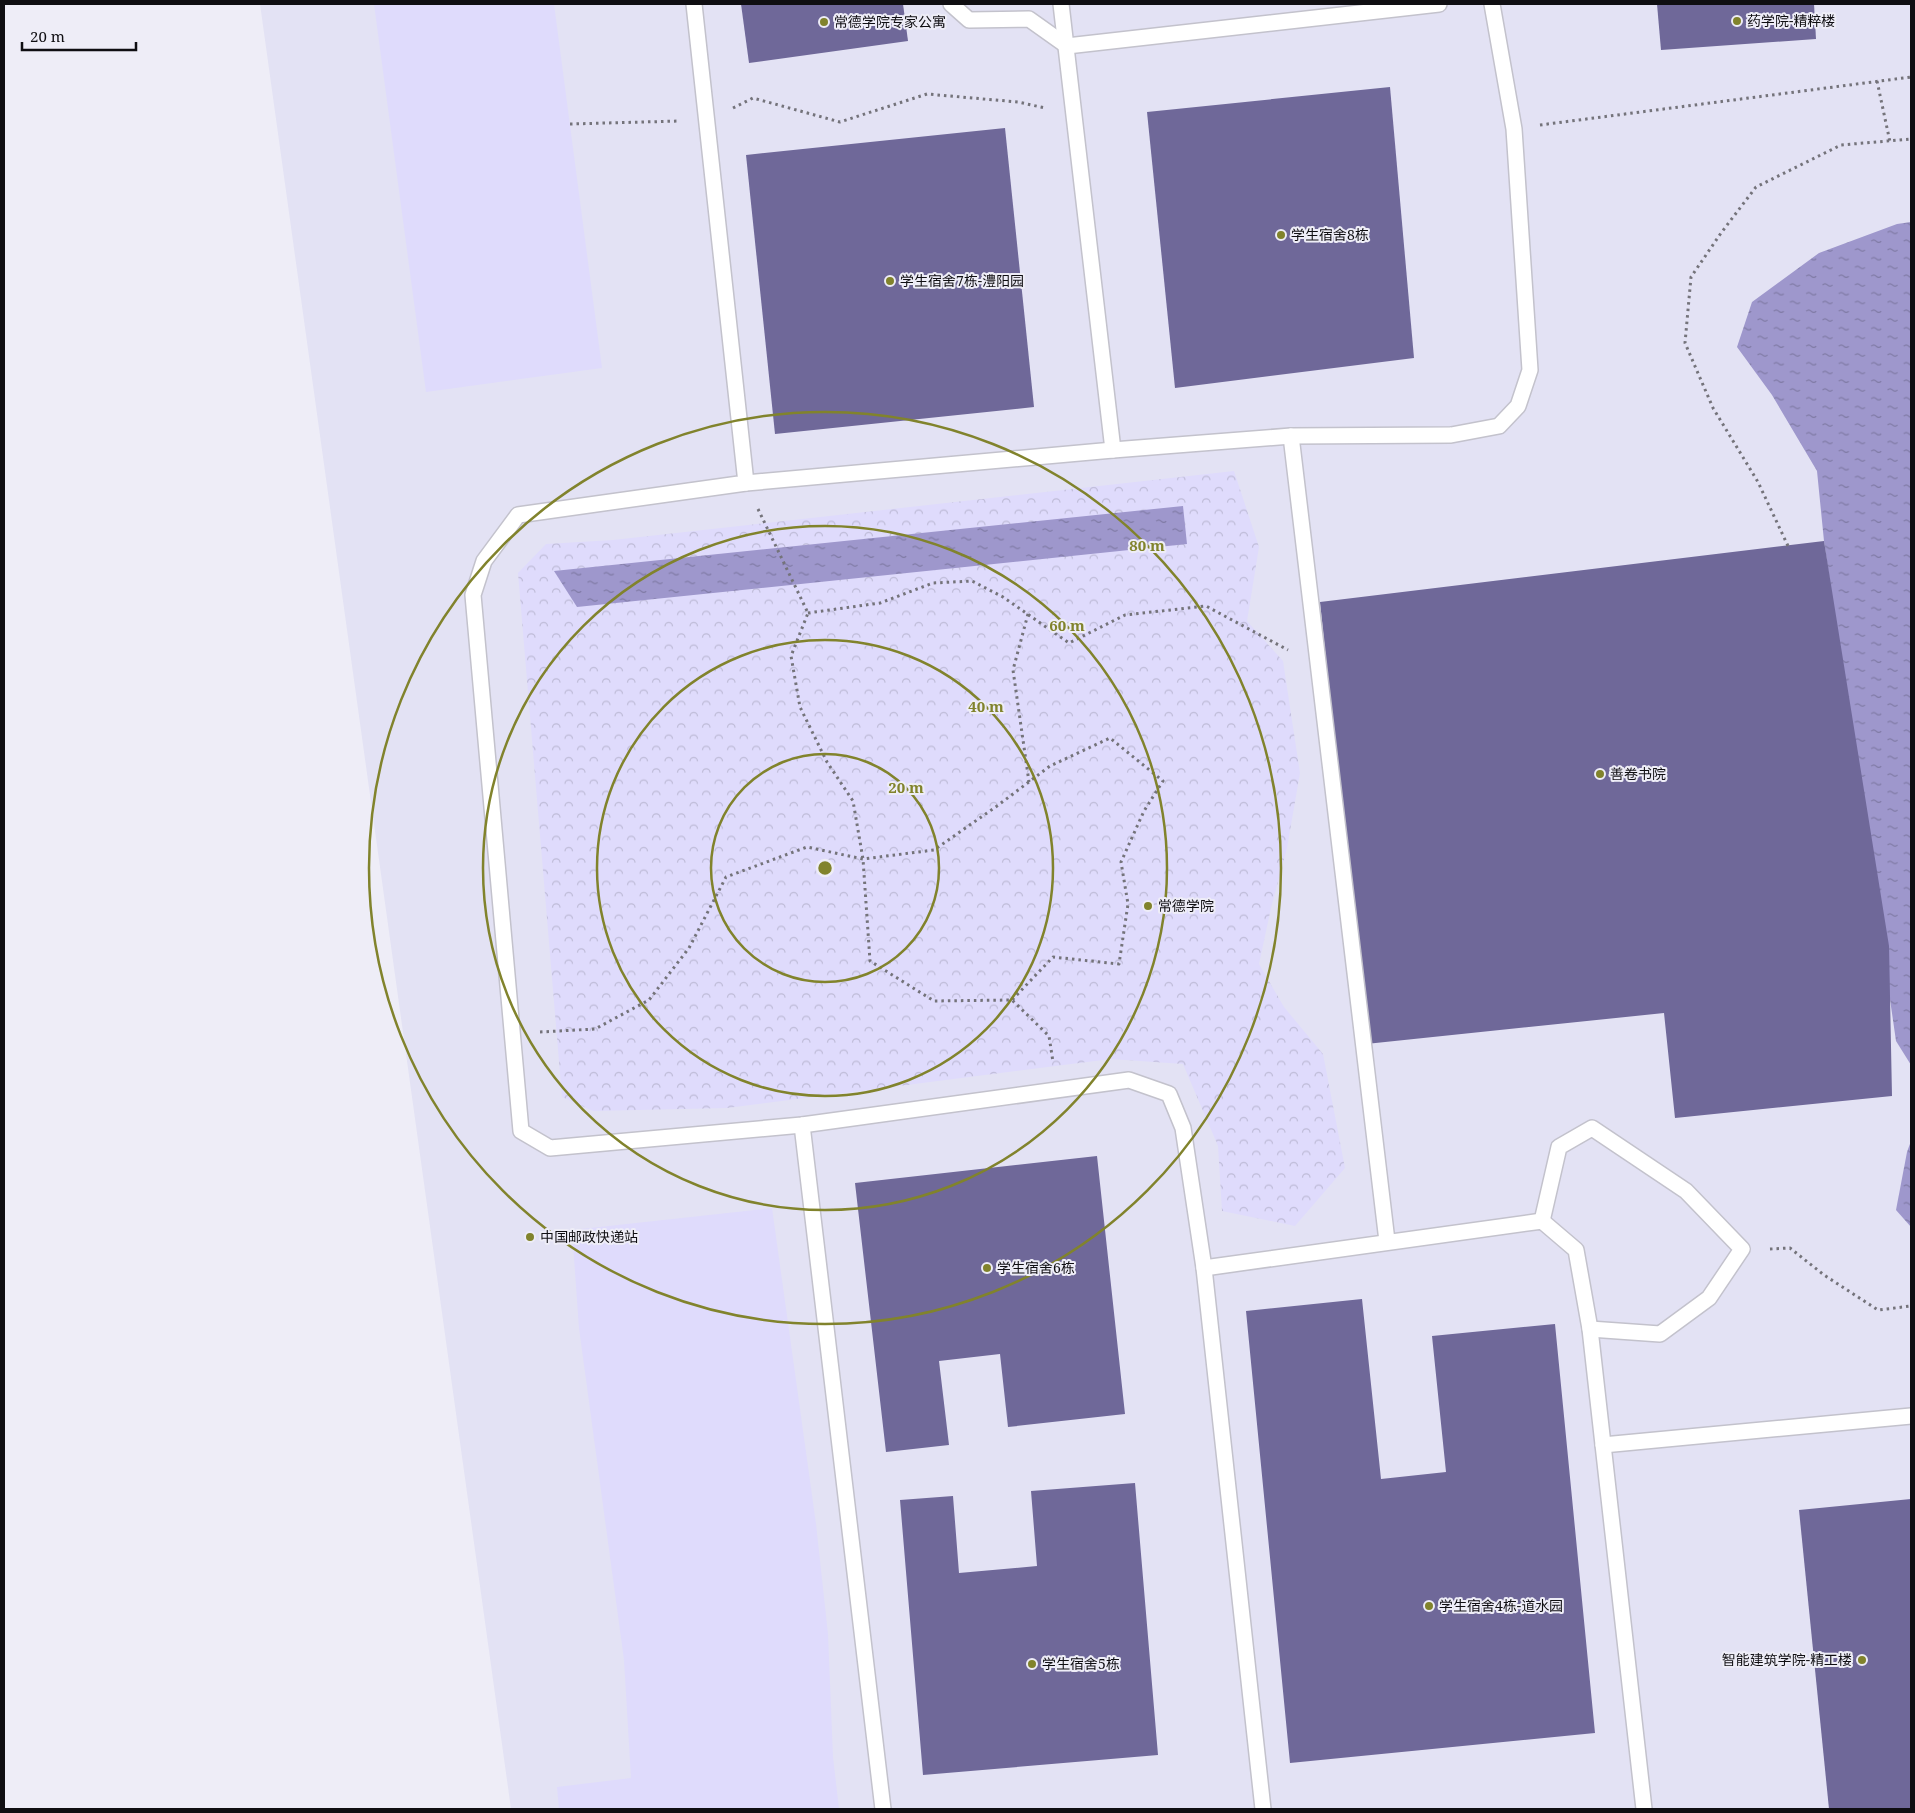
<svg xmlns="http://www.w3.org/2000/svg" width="1915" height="1813" font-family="'Noto Serif','Noto Sans SC',serif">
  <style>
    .built { fill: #e3e2f4 }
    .green { fill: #dfdbfc }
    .park { fill: url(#park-crowns) }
    .water { fill: url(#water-ripples) }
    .building { fill: #6f6899 }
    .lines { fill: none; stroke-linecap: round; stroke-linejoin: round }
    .lane-casing { stroke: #c3c2cc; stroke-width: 18 }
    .path { stroke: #74737a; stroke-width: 3; stroke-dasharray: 2.5 4; stroke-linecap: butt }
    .lane { stroke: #fff; stroke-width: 15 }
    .ring { fill: none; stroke: #81832c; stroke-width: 2.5 }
    .poi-dot { fill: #81832c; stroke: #eeedf7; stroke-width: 2 }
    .labels { text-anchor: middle; stroke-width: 4; stroke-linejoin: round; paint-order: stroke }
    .poi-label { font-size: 14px; fill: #0f0e12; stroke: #eeedf7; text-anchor: start }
    .centre { fill: #81832c; stroke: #eeedf7; stroke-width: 2.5 }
    .ring-label { font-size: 15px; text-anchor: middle; font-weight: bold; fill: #81832c; stroke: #eeedf7; stroke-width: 4; stroke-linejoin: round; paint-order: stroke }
  </style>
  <defs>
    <pattern id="park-crowns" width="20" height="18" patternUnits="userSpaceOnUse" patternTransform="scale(1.25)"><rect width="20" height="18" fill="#dfdbfc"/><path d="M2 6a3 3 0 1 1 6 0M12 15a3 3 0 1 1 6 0" fill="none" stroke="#bebbd7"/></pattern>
    <pattern id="water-ripples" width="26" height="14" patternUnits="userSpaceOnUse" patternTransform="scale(1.25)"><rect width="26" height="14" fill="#9e97cc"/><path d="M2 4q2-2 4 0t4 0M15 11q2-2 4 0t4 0" fill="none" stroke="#7f7aa4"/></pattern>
  </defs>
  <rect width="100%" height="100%" fill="#eeedf7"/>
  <path class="built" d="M260,4h1651v1805h-1400z"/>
  <g class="green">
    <path d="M374,4h180l48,364 -176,24z"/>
    <path d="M772,1208l44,316 12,110 5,123 6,52h-280l-2,-22 74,-9 -7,-118 -45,-332 -7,-98z"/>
  </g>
  <path class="park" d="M1234,471l25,76 -12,74 36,40 17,112 -13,75 -16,60 -12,56 25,43 39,47 22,114 -50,58 -73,-15 -4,-65 -35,-82 -72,-5 -384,49 -134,3 -31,-14 -44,-524 28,-29 67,-4z"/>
  <g class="water">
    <path d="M1911,222v843l-15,-24 -72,-500 -7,-70 -45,-76 -35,-48 15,-45 67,-49 78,-29z"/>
    <path d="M1183,506l4,38 -610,63 -23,-36z"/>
    <path d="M1911,1141v86l-15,-17 11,-58z"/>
  </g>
  <g class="building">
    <path d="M741,4h162l5,37 -159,22z"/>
    <path d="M1657,4h157l2,35 -155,11z"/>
    <path d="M1390,87l24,271 -239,30 -28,-276z"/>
    <path d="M1005,128l29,279 -259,27 -29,-279z"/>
    <path d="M1824,541l65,405 3,150 -217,22 -11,-105 -298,31 -46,-442z"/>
    <path d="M1097,1156l28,258 -117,13 -8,-73 -61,7 10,84 -63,7 -31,-269z"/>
    <path d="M1362,1299l19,180 65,-7 -14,-136 123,-12 40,409 -305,30 -44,-452z"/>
    <path d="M1135,1483l23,272 -235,20 -23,-275 53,-4 6,77 78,-7 -6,-75z"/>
    <path d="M1911,1499v310h-82l-30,-299z"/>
  </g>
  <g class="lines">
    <g class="lane-casing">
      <g id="lane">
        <path d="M694,4l52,479 -228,32 -34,46 -11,34 48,536 29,17 252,-23 327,-45 40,14 14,34 21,140 59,541"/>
        <path d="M951,4l18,16 60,-1 38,27 372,-42"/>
        <path d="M1061,4l52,446"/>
        <path d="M1291,436l96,805"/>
        <path d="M746,483l367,-33 178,-14 160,-1 48,-9 19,-20 12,-36 -16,-241 -22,-125"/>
        <path d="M802,1125l81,684"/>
        <path d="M1542,1221l17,-74 33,-19 94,63 56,58 -33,49 -49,36 -70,-5"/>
        <path d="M1204,1268l338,-47 34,29 14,79 54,480"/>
        <path d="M1603,1445l308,-29"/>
      </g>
    </g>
    <g class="path">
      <path d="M1877,81l13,61"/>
      <path d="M733,108l20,-10 87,24 87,-28 91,8 27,6"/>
      <path d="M570,124l110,-3"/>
      <path d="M1540,125l371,-48"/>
      <path d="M758,509l50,104 -17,43 9,51 27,55 26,39 10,58 7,102 64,40 78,-1 37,36 4,26"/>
      <path d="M1788,546l-30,-64 -45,-74 -28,-65 6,-66 30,-44 35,-46 85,-42 70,-6"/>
      <path d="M808,613l72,-10 53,-20 39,-2 31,16 66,46 56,-28 81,-9 82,44"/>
      <path d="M1028,614l-15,56 16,112"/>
      <path d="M540,1032l55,-3 54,-29 40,-52 37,-71 81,-30 56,12 71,-9 63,-44 53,-40 60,-28 53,43 -19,30 -23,51 7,42 -9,60 -66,-7 -41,43"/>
      <path d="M1770,1249l20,-1 34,27 54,35 33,-4"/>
    </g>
    <use href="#lane" class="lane"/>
  </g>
  <g class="ring">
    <circle cx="825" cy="868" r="114"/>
    <circle cx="825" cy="868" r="228"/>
    <circle cx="825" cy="868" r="342"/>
    <circle cx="825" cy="868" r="456"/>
  </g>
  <g class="poi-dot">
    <circle cx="1737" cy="21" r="5"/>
    <circle cx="824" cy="22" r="5"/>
    <circle cx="1281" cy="235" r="5"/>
    <circle cx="890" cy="281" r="5"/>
    <circle cx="1600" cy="774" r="5"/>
    <circle cx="1148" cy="906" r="5"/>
    <circle cx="530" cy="1237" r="5"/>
    <circle cx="987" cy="1268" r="5"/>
    <circle cx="1429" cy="1606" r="5"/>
    <circle cx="1862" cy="1660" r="5"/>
    <circle cx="1032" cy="1664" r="5"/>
  </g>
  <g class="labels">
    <g class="poi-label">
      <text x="1747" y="26">药学院-精粹楼</text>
      <text x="834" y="27">常德学院专家公寓</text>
      <text x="1291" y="240">学生宿舍8栋</text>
      <text x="900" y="286">学生宿舍7栋-澧阳园</text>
      <text x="1610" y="779">善卷书院</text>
      <text x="1158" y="911">常德学院</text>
      <text x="540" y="1242">中国邮政快递站</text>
      <text x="997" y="1273">学生宿舍6栋</text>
      <text x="1439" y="1611">学生宿舍4栋-道水园</text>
      <text x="1852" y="1665" text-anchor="end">智能建筑学院-精工楼</text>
      <text x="1042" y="1669">学生宿舍5栋</text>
    </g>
  </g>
  <circle cx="825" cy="868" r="8" class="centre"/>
  <g class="ring-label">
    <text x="1147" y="551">80 m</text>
    <text x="1067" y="631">60 m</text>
    <text x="986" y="712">40 m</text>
    <text x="906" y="793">20 m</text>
  </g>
  <rect width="1915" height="1813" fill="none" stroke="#0f0e12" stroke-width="10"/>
  <path d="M22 42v8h114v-8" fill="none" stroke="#0f0e12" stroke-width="2.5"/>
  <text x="30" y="42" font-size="15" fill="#0f0e12" stroke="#eeedf7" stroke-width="4" paint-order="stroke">20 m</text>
</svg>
